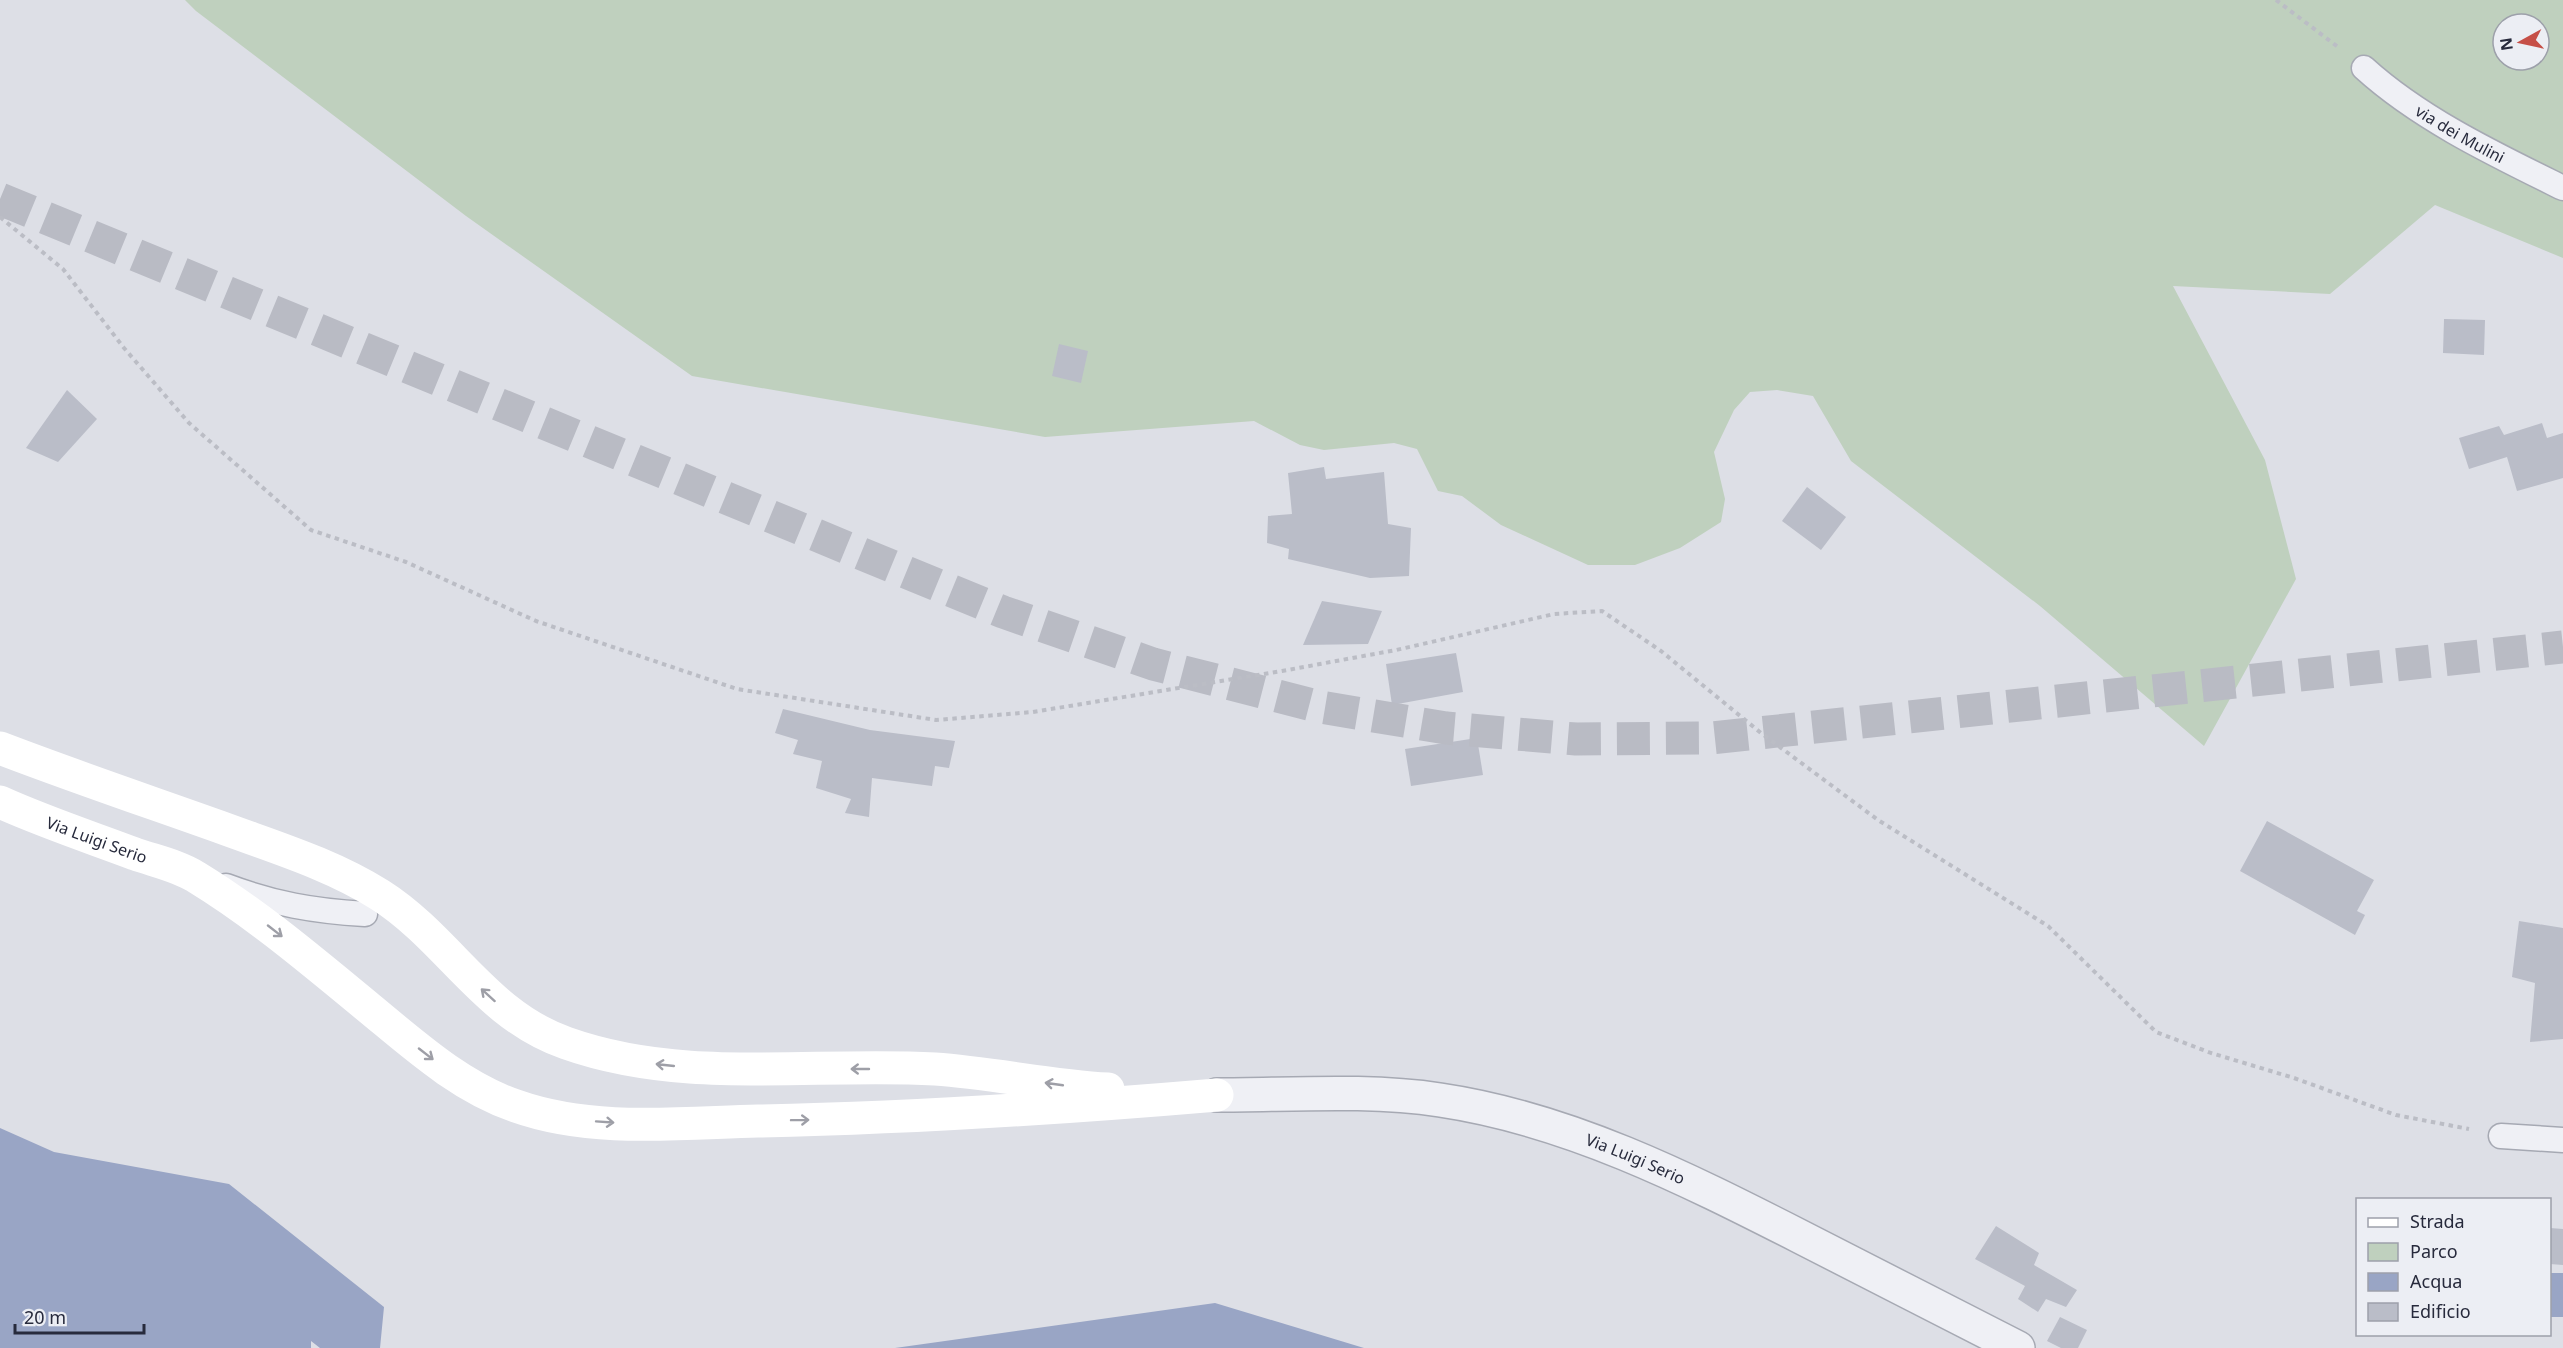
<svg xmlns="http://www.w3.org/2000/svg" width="2563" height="1348" font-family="'Noto Sans',sans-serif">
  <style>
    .green { fill: #bfd0be; fill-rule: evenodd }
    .water { fill: #99a5c5 }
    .building { fill: #babdc8 }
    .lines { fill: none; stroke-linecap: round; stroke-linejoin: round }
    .trunk-tunnel { stroke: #b9bbc4; stroke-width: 33; stroke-dasharray: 33 16; stroke-linecap: butt }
    .service-casing { stroke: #a6a9b3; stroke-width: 27 }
    .tertiary-casing { stroke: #a6a9b3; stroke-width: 36 }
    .path { stroke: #bbbdc5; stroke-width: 4; stroke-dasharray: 4.5 4.5; stroke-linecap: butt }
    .service { stroke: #eff0f5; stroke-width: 24 }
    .tertiary { stroke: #eff0f5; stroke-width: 33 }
    .secondary { stroke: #fff; stroke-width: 33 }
    .oneway { stroke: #9e9fa7 }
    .labels { text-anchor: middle; stroke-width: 6; stroke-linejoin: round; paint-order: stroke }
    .street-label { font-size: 16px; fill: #272a3c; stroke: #eceef4 }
  </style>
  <rect width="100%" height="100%" fill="#dddfe6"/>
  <path class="green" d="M185,0h2378v258l-128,-53 -105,89 -157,-8 92,174 31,119 -92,167 -164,-140 -189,-145 -38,-65 -36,-6 -27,2 -16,18 -20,42 11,47 -4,23 -41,26 -45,17h-47l-87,-40 -39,-29 -24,-5 -21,-42 -23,-6 -70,7 -24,-5 -46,-24 -209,16 -353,-61 -226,-160 -270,-205zM2503,24h36v36h-36z"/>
  <g class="water">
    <path d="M0,1128l54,24 175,32 155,123 -4,41h-60l-9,-7v7h-311z"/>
    <rect x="2550" y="1273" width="13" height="44"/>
    <path d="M1215,1303l149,45h-469z"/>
  </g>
  <g class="building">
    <path d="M2444,319l41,1 -1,35 -41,-2z"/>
    <path d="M1059,344l29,7 -7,32 -29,-7z"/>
    <path d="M67,390l30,29 -39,43 -32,-14z"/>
    <path d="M2542,423l5,15 16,-5v45l-46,13 -10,-34 -38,12 -10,-31 40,-12 5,9z"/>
    <path d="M1324,467l2,12 58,-7 4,52 23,4 -2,48 -39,2 -82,-19 1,-10 -22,-6 1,-27 24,-2 -4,-41z"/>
    <path d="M1807,487l39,30 -25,33 -39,-29z"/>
    <path d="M1322,601l60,10 -14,33 -65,1z"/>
    <path d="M1456,653l7,39 -71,13 -6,-41z"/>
    <path d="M783,709l87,21 85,11 -6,27 -14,-2 -3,20 -60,-8 -3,39 -24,-4 6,-14 -35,-11 6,-27 -29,-7 5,-14 -23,-7z"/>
    <path d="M1477,738l6,37 -72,11 -6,-37z"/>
    <path d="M2267,821l107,59 -17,31 8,4 -10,20 -115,-64z"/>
    <path d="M2519,921l44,7v111l-33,3 5,-59 -23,-6z"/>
    <path d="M1996,1226l43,27 -5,12 43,25 -11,17 -20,-8 -8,13 -20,-13 7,-13 -50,-27z"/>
    <path d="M2550,1228l13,1v36l-13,-1z"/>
    <path d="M2060,1317l27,13 -9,18h-17l-14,-7z"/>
  </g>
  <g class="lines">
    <path class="trunk-tunnel" d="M0,199l1003,413 150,52 167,43 126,21 130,11 136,-1 851,-91"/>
    <g class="service-casing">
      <g id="service">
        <path id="s1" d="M2364,68c56,51 132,87 199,120"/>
        <path d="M226,886c48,18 87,25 139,28"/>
        <path d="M2501,1136l62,4"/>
      </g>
    </g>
    <g class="tertiary-casing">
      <g id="tertiary">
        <path id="s2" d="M1217,1095c74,0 150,-6 223,5 128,19 245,78 359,136 73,37 146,75 219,112"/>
      </g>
    </g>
    <g class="path">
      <path d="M2276,0l62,47"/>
      <path d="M0,217l63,52 61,79 65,75 122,107 95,32 130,59 201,68 199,31 97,-8 249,-41 114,-21 158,-36 48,-3 59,40 100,82 117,87 170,106 108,106 55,21 83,25 102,37 73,14"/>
    </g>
    <use href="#service" class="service"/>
    <use href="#tertiary" class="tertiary"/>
    <g class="secondary">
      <path d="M0,748c73,28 147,53 220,79 54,20 111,37 160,68 69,44 105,120 186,148 118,42 246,19 369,26 58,4 115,17 173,20"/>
      <path id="s3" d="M0,802c44,20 90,35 135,52 20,7 44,12 61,23 62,38 117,85 173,131 45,37 91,79 147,98 76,27 163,17 242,15 154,-3 306,-13 459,-26"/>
    </g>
  </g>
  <defs><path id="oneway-shaft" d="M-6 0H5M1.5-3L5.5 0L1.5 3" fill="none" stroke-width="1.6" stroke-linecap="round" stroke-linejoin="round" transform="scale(1.5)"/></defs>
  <g class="oneway">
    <use href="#oneway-shaft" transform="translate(275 931) rotate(38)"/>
    <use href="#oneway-shaft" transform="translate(488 995) rotate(-138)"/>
    <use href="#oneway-shaft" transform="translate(426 1054) rotate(38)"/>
    <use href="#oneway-shaft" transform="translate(665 1065) rotate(-174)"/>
    <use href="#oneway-shaft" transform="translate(860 1069) rotate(-180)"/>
    <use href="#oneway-shaft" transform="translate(1054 1084) rotate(-172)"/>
    <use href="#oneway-shaft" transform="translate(800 1120) rotate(-1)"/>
    <use href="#oneway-shaft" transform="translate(605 1122) rotate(4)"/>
  </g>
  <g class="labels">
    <g class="street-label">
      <text dy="6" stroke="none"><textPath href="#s1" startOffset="117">via dei Mulini</textPath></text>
      <text dy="6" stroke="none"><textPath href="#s3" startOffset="104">Via Luigi Serio</textPath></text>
      <text dy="6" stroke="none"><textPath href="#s2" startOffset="428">Via Luigi Serio</textPath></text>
    </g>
  </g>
  <rect x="2356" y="1198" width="195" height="138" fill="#eceef4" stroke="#9da0aa" stroke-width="1.5"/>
  <rect x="2368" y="1218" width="30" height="9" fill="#ffffff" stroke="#9da0aa" stroke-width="1.5"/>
  <text x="2410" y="1228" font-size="18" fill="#272a3c">Strada</text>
  <rect x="2368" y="1243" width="30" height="18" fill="#bfd0be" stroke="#9da0aa" stroke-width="1.5"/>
  <text x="2410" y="1258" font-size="18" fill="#272a3c">Parco</text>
  <rect x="2368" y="1273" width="30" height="18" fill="#99a5c5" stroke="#9da0aa" stroke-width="1.5"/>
  <text x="2410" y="1288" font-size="18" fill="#272a3c">Acqua</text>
  <rect x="2368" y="1303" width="30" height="18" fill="#babdc8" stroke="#9da0aa" stroke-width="1.5"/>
  <text x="2410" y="1318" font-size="18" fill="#272a3c">Edificio</text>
  <g transform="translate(2521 42) rotate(262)"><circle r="28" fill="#eceef4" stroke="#9da0aa" stroke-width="1.5"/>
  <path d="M0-4.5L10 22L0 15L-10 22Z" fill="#c64f47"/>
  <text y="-9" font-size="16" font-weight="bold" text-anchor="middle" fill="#272a3c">N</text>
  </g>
  <path d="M15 1324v9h129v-9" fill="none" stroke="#272a3c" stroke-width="3"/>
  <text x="24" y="1324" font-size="18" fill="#272a3c" stroke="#eceef4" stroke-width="4.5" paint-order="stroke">20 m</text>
</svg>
